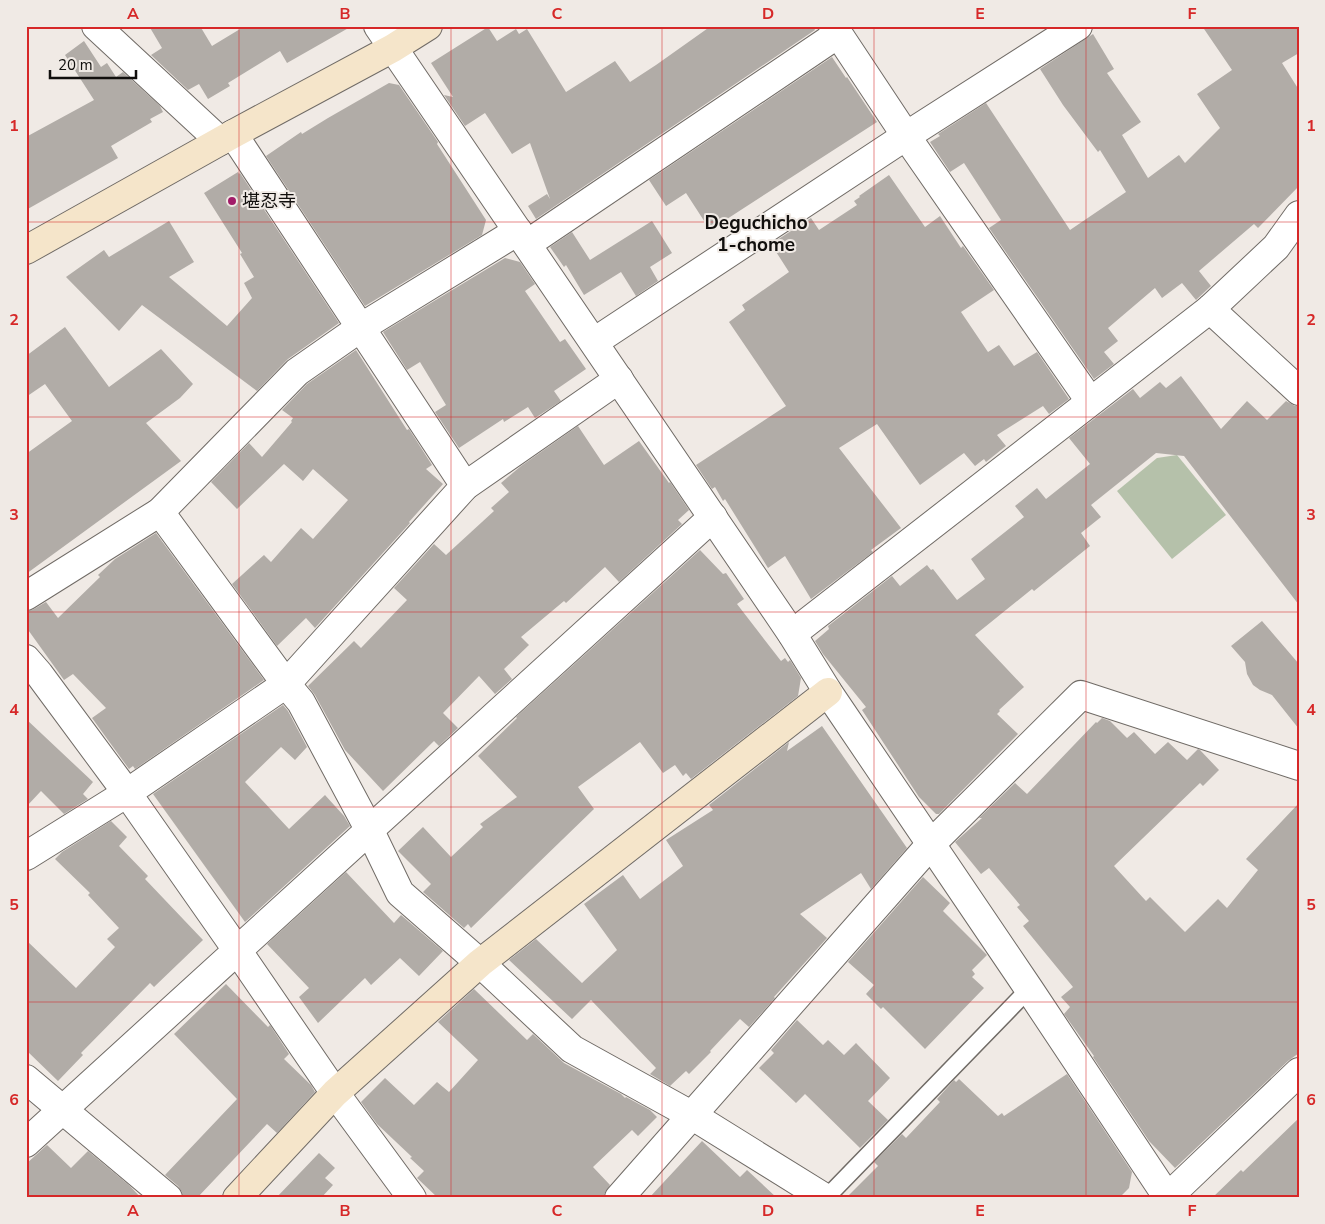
<svg xmlns="http://www.w3.org/2000/svg" width="1325" height="1224" font-family="'Nunito Sans','Noto Sans JP',sans-serif">
  <style>
    .green { fill: #b5c1aa }
    .building { fill: #b1aca7 }
    .lines { fill: none; stroke-linecap: round; stroke-linejoin: round }
    .lane-casing { stroke: #706b66; stroke-width: 19 }
    .street-casing { stroke: #706b66; stroke-width: 30 }
    .secondary-casing { stroke: #706b66; stroke-width: 30 }
    .lane { stroke: #fff; stroke-width: 16 }
    .street { stroke: #fff; stroke-width: 28 }
    .secondary { stroke: #f5e5ca; stroke-width: 28 }
    .grid { fill: none; stroke: #d62828; stroke-width: 1; stroke-opacity: 0.55 }
    .poi-dot { fill: #a21c69; stroke: #f0eae5; stroke-width: 2 }
    .labels { text-anchor: middle; stroke-width: 4; stroke-linejoin: round; paint-order: stroke }
    .poi-label { font-size: 18px; fill: #110f0d; stroke: #f0eae5; text-anchor: start }
    .neighbourhood-label { font-size: 19px; font-weight: bold; fill: #110f0d; stroke: #f0eae5 }
    .neatline { fill: none; stroke: #d62828; stroke-width: 2 }
    .grid-label { font-size: 16px; text-anchor: middle; font-weight: bold; fill: #d62828 }
  </style>
  <rect width="100%" height="100%" fill="#f0eae5"/>
  <path class="green" d="M1177,455l49,60 -54,44 -55,-68 40,-33z"/>
  <g class="building">
    <path d="M149,26h51l12,20 33,-20h107l-65,37 -7,-12 -52,32 2,3 -22,13 -9,-15 -11,6 -37,-35 11,-7z"/>
    <path d="M711,26h102l2,4 -279,189 -8,-13 19,-12 3,5 -20,-56 -18,11 -27,-41 -20,13 -21,-31 9,2 -22,-34 57,-36 9,14 19,-12 3,5 8,-5 39,63 49,-31 15,21 26,-17z"/>
    <path d="M1202,26h97v27l-17,10 17,27v96l-41,42 -4,-4 -55,47 12,15 -15,14 -14,-17 -20,15 -7,-10 -47,40 10,13 -14,11 10,12 -20,15 -105,-151 12,-8 -37,-57 -14,9 -20,-30 10,-6 -2,-2 48,-31 84,127 56,-38 -26,-42 -2,2 -35,-47 -23,-36 53,-35 21,35 -7,4 34,49 -19,13 26,43 31,-23 6,8 35,-35 -23,-34 35,-24z"/>
    <path d="M84,41l17,26 6,-4 9,14 7,-5 37,34 3,6 -13,7 2,3 -41,24 7,12 -92,52v-73l68,-37 -29,-45z"/>
    <path d="M832,57l14,21 1,-1 30,45 -167,108 -24,-37 -20,13 -17,-26z"/>
    <path d="M389,83l10,2 39,57 -1,2 49,76 -4,15 -117,71 -99,-150 35,-24 1,2 26,-16z"/>
    <path d="M238,172l1,2 1,-1 99,150 -51,36 -31,32 -115,-86 -23,26 -53,-54 38,-27 5,7 60,-36 25,41 -25,15 58,49 25,-28 -8,-15 10,-6 -14,-23 2,-1 -38,-60z"/>
    <path d="M889,175l36,52 15,-11 21,32 2,-2 31,44 -33,22 27,40 11,-7 15,21 23,-14 32,47 -20,15 -6,-8 -46,29 9,11 -20,16 -2,-3 -9,7 -11,-13 -44,32 -43,-61 -38,24 62,80 -30,22 2,2 -62,47 -26,-43 -17,12 -43,-69 -2,2 -8,-14 -3,2 -16,-24 90,-59 -57,-84 16,-12 -3,-5 47,-33 -18,-28 40,-26 8,12 38,-25 -3,-4 6,-4 -1,-1z"/>
    <path d="M652,221l20,32 -22,14 8,14 -22,15 -15,-24 -37,23 -18,-30 -2,2 -14,-20 22,-15 18,28z"/>
    <path d="M505,258l15,4 15,22 -10,7 35,51 5,-3 21,30 -32,22 7,10 -26,17 -7,-11 -24,15 -1,-3 -44,29 -24,-36 11,-7 -26,-43 -13,8 -24,-38z"/>
    <path d="M65,327l44,60 52,-38 32,35 -13,14 -34,25 35,38 -155,113v-120l46,-33 -27,-37 -19,13v-41z"/>
    <path d="M356,350l51,80 2,-1 23,36 -6,4 17,15 -34,38 1,1 -95,105 -9,-10 -29,28 -45,-62 32,-29 7,7 30,-34 12,11 35,-39 -35,-31 -10,12 -19,-17 -47,45 -26,-27 38,-39 13,14 30,-35 -1,-1 2,-3 -11,-8 25,-26z"/>
    <path d="M1181,376l40,53 26,-28 20,19 19,-19 9,5h4v199l-115,-149 -28,-3 -65,52 10,12 -20,16 9,13 -56,45 -2,-2 -57,46 49,52 -25,23 1,1 -3,3 21,20 -79,80h-3l-17,-17 -57,-87 4,-3 -43,-53 -8,-13 14,-12 -1,-3 64,-50 8,10 27,-21 4,5 2,-1 24,31 28,-21 -14,-20 53,-42 -9,-11 22,-18 9,11 44,-35 -21,-26 64,-49 7,9 20,-16 6,6z"/>
    <path d="M578,426l26,39 35,-24 30,42 1,-1 19,28 -11,10 4,4 -63,58 -14,-15 -39,36 -2,-2 -43,36 8,8 -25,24 8,10 -17,15 -16,-18 -36,37 15,15 -19,18 -5,-5 -51,50 -38,-41 -30,-55 -7,-9 46,-45 7,7 46,-48 -13,-12 40,-44 12,11 48,-44 -3,-3 18,-16 -8,-9 20,-17z"/>
    <path d="M156,533l108,147 -129,89 -2,-3 -4,3 -37,-51 14,-10 -33,-34 -9,6 -38,-53v-15l8,-3 12,-7 12,16 42,-41 -2,-2 17,-16z"/>
    <path d="M700,550l23,24 3,-1 18,26 -7,5 44,57 4,-3 3,4 2,-2 11,18 -3,18 -107,83 -5,-6 -3,3 -8,-11 -12,8 -23,-31 -62,45 16,22 -123,119 -3,-4 -4,4 -41,-36 8,-8 -33,-33 25,-24 28,30 32,-30 -3,-3 37,-27 -39,-41 39,-38 -1,-1z"/>
    <path d="M1262,621l37,43v65l-27,-34 -12,-5 -7,-5 -6,-11 -2,-12 -14,-16z"/>
    <path d="M283,705l5,6 19,36 -12,13 -14,-13 -36,35 44,47 36,-34 19,21 6,10 -105,96 -92,-128z"/>
    <path d="M1102,718l8,3 17,17 7,-6 21,22 13,-12 19,18 11,-11 2,1 19,20 -16,16 -3,-3 -86,83 32,35 4,-4 35,35 33,-33 9,9 31,-38 -12,-11 53,-56v250l-11,8 -113,107 -26,-27 -56,-84 1,-1 -30,-42 6,-7 -9,-10 12,-10 -50,-61 6,-5 -12,-14 3,-2 -31,-37 -8,6 -26,-32 27,-24h-3l36,-35 12,11 69,-72 1,1z"/>
    <path d="M26,719l67,63 -10,12 5,5 -24,15 -23,-23 -15,16z"/>
    <path d="M822,726l85,122 -36,41 -10,-16 -61,41 27,24 -53,59 1,1 -26,29 -9,-8 -30,32 1,1 -22,22 -3,-3 -16,15 -20,-12 6,-6 -65,-68 -19,19 -63,-59 27,-21 46,44 35,-33 -33,-46 39,-29 17,24 43,-33 -17,-26 47,-30 -4,-5 80,-63 -2,9z"/>
    <path d="M111,821l16,16 -8,9 29,30 -3,3 58,61 -49,47 -4,-4 -69,70 2,2 -25,26 -32,-31v-110l50,48 39,-41 -8,-8 12,-11 -31,-33 2,-2 -35,-34 7,-7z"/>
    <path d="M346,872l48,51 7,-8 42,36 -24,25 -19,-18 -29,27 -6,-7 -47,45 -19,-26 10,-9 -42,-44z"/>
    <path d="M923,877l27,26 -7,8 44,44 -15,15 3,4 -3,3 12,11 -59,61 -42,-42 -2,2 -15,-15 8,-9 -26,-23z"/>
    <path d="M226,984l42,43 2,-2 19,29 -5,5 27,26 4,7 -38,41 -10,-9 -70,74h-14l-1,-6 -4,-6 -13,-11 72,-76 -63,-65z"/>
    <path d="M474,989l53,51 6,-6 31,29 57,31 4,4 1,-1 24,13 7,7 -19,19 -6,-6 -39,37 17,18 -6,9v4h-166l-21,-20 7,-7 -14,-13 2,-1 -35,-33 -16,-22 24,-24 29,27 23,-23 12,10 29,-32 -40,-38z"/>
    <path d="M797,1020l26,25 5,-5 16,15 12,-12 34,35 -22,23 20,19 -28,28 -55,-54 -9,9 -37,-35 15,-15 -3,-3z"/>
    <path d="M1067,1074l65,98 -3,16 -10,10h-273l32,-32 -4,-4 28,-28 4,4 34,-36 -3,-3 17,-19 2,2 3,-3 39,37 4,-3 2,3z"/>
    <path d="M1299,1118v80h-87l29,-28 2,2z"/>
    <path d="M702,1141l38,36 7,-7 30,28h-128z"/>
    <path d="M47,1145l24,23 17,-17 42,35 11,12h-115v-34z"/>
    <path d="M319,1153l16,15 -10,10 8,7 -12,13h-45z"/>
  </g>
  <g class="lines">
    <g class="lane-casing">
      <path id="lane" d="M826,1198l203,-209"/>
    </g>
    <g class="street-casing">
      <g id="street">
        <path d="M96,26l124,115"/>
        <path d="M378,26l414,608 36,58 201,297 139,209"/>
        <path d="M833,26l73,110 184,265"/>
        <path d="M233,134l232,352"/>
        <path d="M527,244l311,-210"/>
        <path d="M1210,309l89,82"/>
        <path d="M594,342l312,-206 172,-110"/>
        <path d="M160,512l126,172 15,18 69,129 30,62 80,70 92,86 121,67 132,82"/>
        <path d="M26,596l134,-84 137,-140 63,-44 158,-97"/>
        <path d="M792,634l418,-325 66,-62 23,-32"/>
        <path d="M26,659l13,15 88,119 110,157 98,143 77,105"/>
        <path d="M26,856l101,-63 159,-109 179,-198 154,-107"/>
        <path d="M26,1079l142,119"/>
        <path d="M26,1143c229,-209 458,-417 687,-626"/>
        <path d="M1168,1197l131,-125"/>
        <path d="M619,1198l312,-354 150,-149 218,71"/>
      </g>
    </g>
    <g class="secondary-casing">
      <g id="secondary">
        <path d="M26,250l207,-116 160,-86 35,-22"/>
        <path d="M237,1198l98,-105 145,-130 348,-271"/>
      </g>
    </g>
    <use href="#lane" class="lane"/>
    <use href="#street" class="street"/>
    <use href="#secondary" class="secondary"/>
  </g>
  <path class="grid" d="M239,26v1172M451,26v1172M662,26v1172M874,26v1172M1086,26v1172M26,222h1273M26,417h1273M26,612h1273M26,807h1273M26,1002h1273"/>
  <circle class="poi-dot" cx="232" cy="201" r="5"/>
  <g class="labels">
    <g class="poi-label">
      <text x="242" y="207">堪忍寺</text>
    </g>
    <g class="neighbourhood-label">
      <text x="756" y="229">Deguchicho<tspan x="756" dy="22">1-chome</tspan></text>
    </g>
  </g>
  <rect width="1325" height="1224" fill="none" stroke="#f0eae5" stroke-width="55"/>
  <path d="M50 70v8h86v-8" fill="none" stroke="#110f0d" stroke-width="2.5"/>
  <text x="58" y="70" font-size="15" fill="#110f0d" stroke="#f0eae5" stroke-width="4" paint-order="stroke">20 m</text>
  <rect x="28" y="28" width="1270" height="1168" class="neatline"/>
  <g class="grid-label">
    <text x="133" y="19">A</text>
    <text x="345" y="19">B</text>
    <text x="557" y="19">C</text>
    <text x="768" y="19">D</text>
    <text x="980" y="19">E</text>
    <text x="1192" y="19">F</text>
    <text x="14" y="131">1</text>
    <text x="1311" y="131">1</text>
    <text x="14" y="325">2</text>
    <text x="1311" y="325">2</text>
    <text x="14" y="520">3</text>
    <text x="1311" y="520">3</text>
    <text x="14" y="715">4</text>
    <text x="1311" y="715">4</text>
    <text x="14" y="910">5</text>
    <text x="1311" y="910">5</text>
    <text x="14" y="1105">6</text>
    <text x="1311" y="1105">6</text>
    <text x="133" y="1216">A</text>
    <text x="345" y="1216">B</text>
    <text x="557" y="1216">C</text>
    <text x="768" y="1216">D</text>
    <text x="980" y="1216">E</text>
    <text x="1192" y="1216">F</text>
  </g>
</svg>
